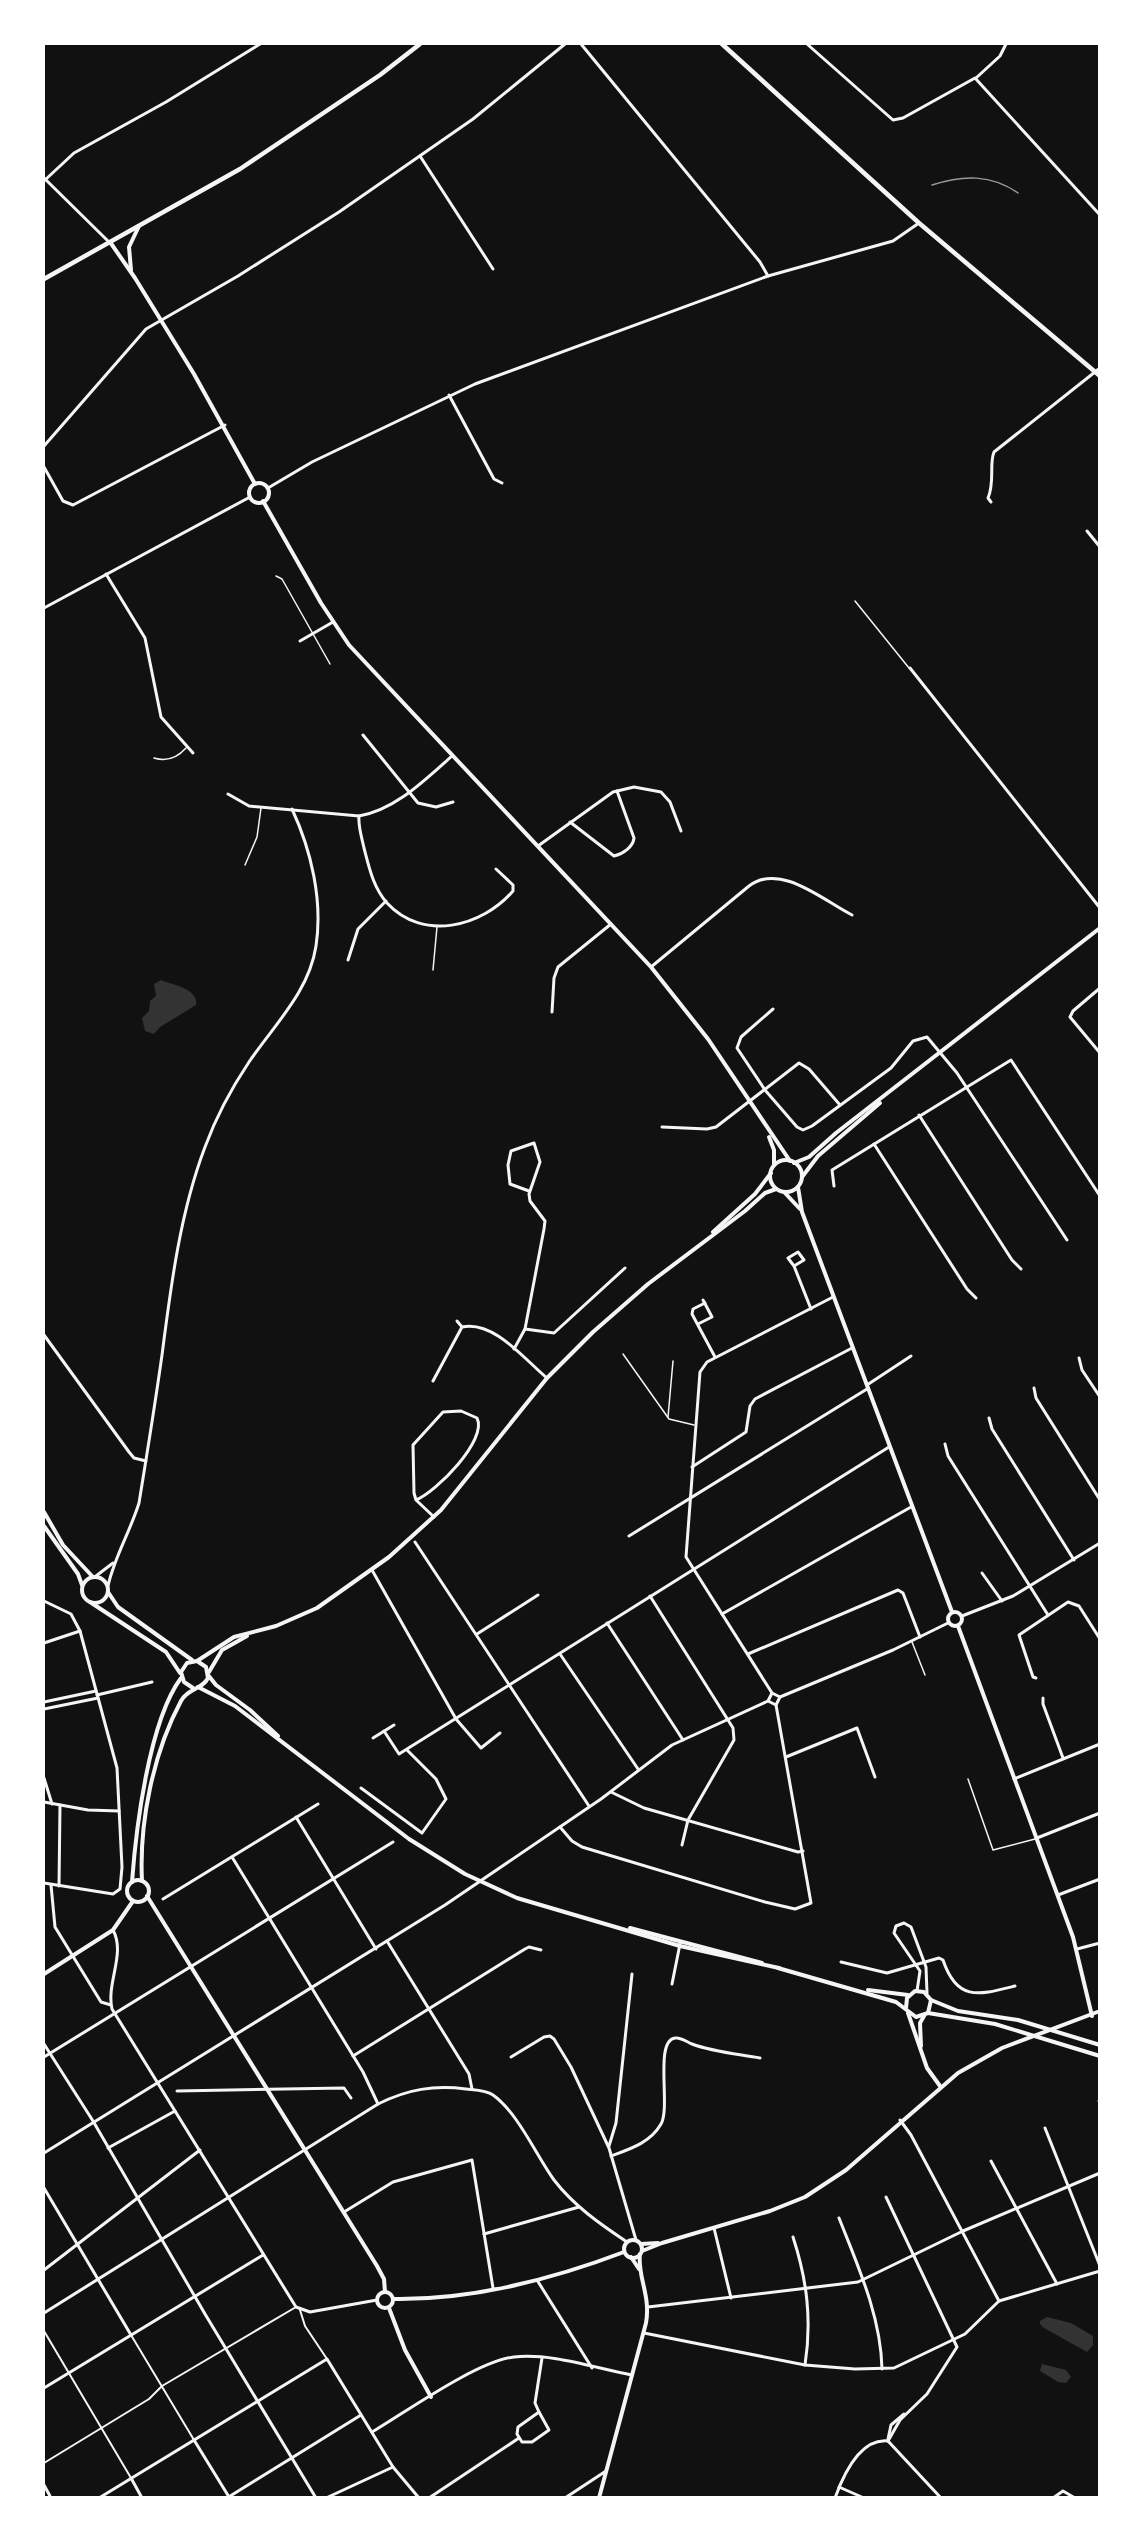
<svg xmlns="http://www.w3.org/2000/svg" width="1143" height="2541" font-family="'Space Grotesk',sans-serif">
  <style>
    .water { fill: #333 }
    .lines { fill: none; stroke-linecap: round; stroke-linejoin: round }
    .service { stroke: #f5f5f5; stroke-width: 1.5 }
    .pedestrian { stroke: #f5f5f5; stroke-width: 2 }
    .minor { stroke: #f5f5f5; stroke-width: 3 }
    .tertiary { stroke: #f5f5f5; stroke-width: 4 }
    .secondary { stroke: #f5f5f5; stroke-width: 4.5 }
    .rail { stroke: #9a9a9a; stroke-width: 1.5 }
  </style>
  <rect width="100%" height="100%" fill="#111"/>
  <g class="water">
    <path d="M161,980c12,5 38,9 35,25l-36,22 -6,7 -9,-3 -3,-13 7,-7 1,-10 6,-5 -2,-12z"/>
    <path d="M1047,2317l24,6 22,13v9l-6,7 -43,-24 -4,-4v-3z"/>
    <path d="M1042,2364l24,6 5,7 -5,6 -8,-1 -18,-11z"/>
  </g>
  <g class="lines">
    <g class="service">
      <path d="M276,576l6,3 48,85"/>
      <path d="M855,601l54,67"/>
      <path d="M154,758c13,4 24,-1 32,-10"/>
      <path d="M245,865l12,-28 4,-29"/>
      <path d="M433,970l4,-43"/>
      <path d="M623,1354l46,65 25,6"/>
      <path d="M668,1417l5,-56"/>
      <path d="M912,1642l13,33"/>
      <path d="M968,1779l25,71 42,-11"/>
    </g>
    <g class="pedestrian">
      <path d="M300,2310l5,16 22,33"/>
      <path d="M44,2331l87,147"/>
      <path d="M131,2335l63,105"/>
      <path d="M44,2463l105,-64 13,-13 134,-79"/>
    </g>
    <g class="minor">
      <path d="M581,44l179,218 8,14"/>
      <path d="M807,44l86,76 10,-2 72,-40 125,137"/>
      <path d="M976,78l24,-22 6,-12"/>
      <path d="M420,156l73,113"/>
      <path d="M44,178l65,64"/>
      <path d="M45,180l29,-27 92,-51 94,-58"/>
      <path d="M449,395l45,84 8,4"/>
      <path d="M44,446l102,-117 92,-53 101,-64 134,-93 92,-75"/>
      <path d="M44,467l19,34 10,4 152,-80"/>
      <path d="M268,488l44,-26 163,-78 293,-108 125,-35 26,-18"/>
      <path d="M991,502l-3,-4c7,-16 1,-34 6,-46l106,-84"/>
      <path d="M1087,531l13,16"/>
      <path d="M106,574l39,64 16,79 32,36"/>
      <path d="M44,608l206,-111"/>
      <path d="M300,641l33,-19"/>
      <path d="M910,668l190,240"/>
      <path d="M363,735l55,68 18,4 17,-5"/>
      <path d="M228,794l21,12 110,10c36,-6 66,-36 93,-60"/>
      <path d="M359,816c-1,11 3,22 5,32 5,19 9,39 23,55 36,39 95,24 126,-12v-6l-17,-16"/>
      <path d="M570,822l44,34c9,-2 19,-9 20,-18l-17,-47"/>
      <path d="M538,846l75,-54 21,-5 27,5 9,10 11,29"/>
      <path d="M348,960l10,-31 28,-28"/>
      <path d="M651,967l98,-81c31,-24 75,15 103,29"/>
      <path d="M1100,988l-27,23 -3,6 30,36"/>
      <path d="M773,1009l-32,28 -4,11 28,42 32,37 6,3 9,-4 79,-58 22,-27 14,-4 30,36 110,167"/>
      <path d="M552,1012l2,-34 4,-11 53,-43"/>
      <path d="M919,1115l93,145 9,9"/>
      <path d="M662,1127l45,2 9,-2 83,-64 10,6 31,36"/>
      <path d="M874,1144l93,145 9,9"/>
      <path d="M834,1186l-2,-16 179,-110 89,136"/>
      <path d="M794,1266l10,-6 -6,-8 -10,6 6,8 17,43"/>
      <path d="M705,1303l-12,6 -1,5 23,43"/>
      <path d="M457,1321l5,6"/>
      <path d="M698,1324l14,-7 -9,-17"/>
      <path d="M525,1329l29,4 71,-65"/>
      <path d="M44,1335l85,117 5,6 12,3"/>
      <path d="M514,1349l11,-20 19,-100 1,-8 -15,-20 -1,-7 11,-32 -6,-19 -23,8 -3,14 2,19 19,7"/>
      <path d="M1079,1358l3,12 18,27"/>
      <path d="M433,1381l29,-54c32,-7 63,33 85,51"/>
      <path d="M867,1385l44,-29"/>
      <path d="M1034,1388l2,10 64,102"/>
      <path d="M989,1418l3,11 82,131"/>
      <path d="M945,1444l3,12 100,159"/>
      <path d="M692,1467l54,-35 4,-26 5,-7 97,-51"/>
      <path d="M416,1500c20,-8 72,-60 61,-82l-16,-7 -18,1 -30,33 1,48 2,7 18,17"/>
      <path d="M629,1536l238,-147"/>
      <path d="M415,1542l174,264"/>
      <path d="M372,1570l84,149 25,29 19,-15"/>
      <path d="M982,1573l20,28"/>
      <path d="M96,1576l17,-13"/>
      <path d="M108,1586c6,-28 22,-54 31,-83 8,-49 16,-98 23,-148 9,-70 18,-142 43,-208 11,-30 26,-58 44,-85 25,-37 60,-70 67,-116 7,-46 -5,-96 -24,-137"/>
      <path d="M650,1596l83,132 1,12 -46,80 -6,25"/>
      <path d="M44,1601l27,13 9,17 37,137 5,99 -2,22 -7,5 -69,-11"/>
      <path d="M722,1614l189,-107"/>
      <path d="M962,1616l51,-20 87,-53"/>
      <path d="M607,1623l76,117"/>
      <path d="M477,1634l61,-39"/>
      <path d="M44,1643l36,-12"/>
      <path d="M560,1654l78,115"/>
      <path d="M748,1654l150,-64 5,3 17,44"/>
      <path d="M1036,1678l-3,-1 -14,-42 49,-33 11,4 21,33"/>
      <path d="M772,1693l-86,-136 14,-185 7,-10 126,-65"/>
      <path d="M97,1695l55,-13"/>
      <path d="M780,1697l-8,-4 -4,8 8,4 4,-8 113,-47 55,-27"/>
      <path d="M1043,1698v6l20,54"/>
      <path d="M44,1702l52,-11"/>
      <path d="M44,1709l54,-11"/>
      <path d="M384,1731l15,23 490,-307"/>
      <path d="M373,1738l21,-13"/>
      <path d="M786,1757l71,-29 18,49"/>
      <path d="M44,1778l8,26"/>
      <path d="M1014,1779l86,-35"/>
      <path d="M361,1788l61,45 24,-34 -10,-20 -29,-29"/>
      <path d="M611,1792l33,16 154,44 5,-1"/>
      <path d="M44,1802l44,8 31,1"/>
      <path d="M296,1817l80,132"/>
      <path d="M560,1827l12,14 10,6 183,55 30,7 16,-6 -35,-198"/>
      <path d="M1037,1838l63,-25"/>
      <path d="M232,1857l131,215 15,32"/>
      <path d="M51,1885l4,42 46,75 10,3"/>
      <path d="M59,1886l1,-81"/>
      <path d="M1058,1895l42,-16"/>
      <path d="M163,1899l155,-95"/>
      <path d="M113,1930c13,24 -7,53 -1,79l184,298 14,5 67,-12"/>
      <path d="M387,1941l82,133 3,15"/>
      <path d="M1077,1949l23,-6"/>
      <path d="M841,1962l46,11 52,-15 4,2c14,42 36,35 72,26"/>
      <path d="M672,1984l8,-40"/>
      <path d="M917,1991l3,-20 -26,-38 2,-7 8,-3 7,4 15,40 1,26"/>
      <path d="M44,2044l49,77 112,193 111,184"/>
      <path d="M353,2056l172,-107 4,-2 12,3"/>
      <path d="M44,2057l349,-215"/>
      <path d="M511,2057l33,-20 6,-1 4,3 17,28 38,81 27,92"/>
      <path d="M177,2091l167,-3 7,10"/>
      <path d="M1099,2101l1,1"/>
      <path d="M900,2120l11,15 88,166"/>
      <path d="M1045,2128l55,138"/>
      <path d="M609,2146l7,-23 16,-149"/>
      <path d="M108,2148l67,-37"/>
      <path d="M44,2153l401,-248 156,-106 71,-54 96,-44"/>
      <path d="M611,2156c19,-7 39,-13 50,-32 10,-17 -7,-83 14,-86 6,-1 12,4 17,6 21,8 46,10 68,14"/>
      <path d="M991,2161l66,123"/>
      <path d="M44,2188l87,147"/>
      <path d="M886,2197l71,150 -30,47 -27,26 -12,21"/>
      <path d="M344,2212l49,-30 79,-22 21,128"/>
      <path d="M839,2218c19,48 42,99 43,151"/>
      <path d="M714,2228l17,70"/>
      <path d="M484,2234l95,-27"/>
      <path d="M793,2237c14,43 19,83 12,128"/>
      <path d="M44,2270l156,-120"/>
      <path d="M537,2280l55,88"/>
      <path d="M648,2307l210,-25 105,-51 137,-58"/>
      <path d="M44,2313l334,-209c30,-15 56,-19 88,-15 8,1 20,1 27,6 25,18 43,60 61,85 20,26 46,44 73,62"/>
      <path d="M644,2333l161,32 50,4 39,-1 71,-34 34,-33 101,-30"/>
      <path d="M44,2388l219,-133"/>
      <path d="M539,2412l10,18 -17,12h-10l-5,-8 1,-7z"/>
      <path d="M539,2412l-4,-9 7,-45"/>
      <path d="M372,2432c34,-20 105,-71 142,-75 38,-4 80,11 118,18"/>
      <path d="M888,2439l3,-14 13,-11"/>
      <path d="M194,2440l35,57"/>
      <path d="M888,2441l53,57"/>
      <path d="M131,2478l11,20"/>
      <path d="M44,2485l7,13"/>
      <path d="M839,2487l25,11"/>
      <path d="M99,2498l228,-139 66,108 26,31"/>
      <path d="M227,2498l134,-83"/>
      <path d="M326,2498l67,-31"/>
      <path d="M429,2498l90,-60"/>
      <path d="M565,2498l41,-27"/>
      <path d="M835,2498c8,-22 25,-60 53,-57"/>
      <path d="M1053,2498l10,-7 12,7"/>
    </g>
    <g class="tertiary">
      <path d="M110,242l25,36 59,96 61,110"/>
      <path d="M131,270l-2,-23 10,-21"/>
      <circle cx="259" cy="493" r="10"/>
      <path d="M263,501l58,102 28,42 302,322 57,72 82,122"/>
      <path d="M769,1137l5,13v15"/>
      <circle cx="786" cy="1176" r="16"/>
      <path d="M794,1163l15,-6 27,-24 264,-205"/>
      <path d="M802,1177l16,-21 62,-53"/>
      <path d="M798,1187l4,25 150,400"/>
      <path d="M785,1193l15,16"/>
      <path d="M713,1232l42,-38 16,-21"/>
      <path d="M44,1512l19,33 29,31"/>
      <path d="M44,1526l34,48 4,11"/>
      <circle cx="95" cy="1590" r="13"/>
      <path d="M108,1592l10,15 74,53"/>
      <path d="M90,1602l76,50 14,21"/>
      <circle cx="955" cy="1619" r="7"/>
      <path d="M958,1626l115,311 19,79"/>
      <path d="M197,1661l37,-24 42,-11 41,-18 72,-51 52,-47 106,-132 46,-46 55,-48 97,-73 20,-18 11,-4"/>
      <path d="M209,1672l13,-22 25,-14"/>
      <path d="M208,1675l8,10 34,25 28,26"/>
      <path d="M198,1687l37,19 174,133 56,35 52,24 163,48 99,22"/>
      <circle cx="138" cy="1891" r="11"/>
      <path d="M142,1881c-3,-58 11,-128 39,-180 7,-13 21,-11 27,-23l-2,-11 -9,-6 -10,2 -6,9 3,10 9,6"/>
      <path d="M132,1882c4,-54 17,-161 49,-204"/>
      <path d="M147,1896l230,370 7,13 1,13"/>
      <path d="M630,1928l132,35"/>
      <path d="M778,1968l118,34 20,15 12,-4 3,-13 -7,-8 -9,-1 -8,7 -1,10"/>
      <path d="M44,1974l69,-44 20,-29"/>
      <path d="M868,1990l40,5"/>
      <path d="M931,2000l27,11 60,9 82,25"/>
      <path d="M908,2013l19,55 13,18"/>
      <path d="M928,2013l67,11 105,32"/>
      <path d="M921,2046l-1,-23 4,-7"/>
      <circle cx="633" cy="2249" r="9"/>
      <path d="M641,2244l17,-1"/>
      <path d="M642,2251l20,-8 108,-32 35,-14 41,-27 112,-97 44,-25 98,-37"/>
      <path d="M631,2257l8,12"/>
      <circle cx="385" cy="2300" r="8"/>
      <path d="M394,2299c77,1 159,-20 230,-47"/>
      <path d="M389,2308l16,42 26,47"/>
      <path d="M599,2498l47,-175c5,-28 -9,-47 -6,-69"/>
    </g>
    <g class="secondary">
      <path d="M722,44l197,179 181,153"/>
      <path d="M44,279l196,-110 140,-94 40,-31"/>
    </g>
    <path class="rail" d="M932,185c31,-10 59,-11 86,8"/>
  </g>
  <rect width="1143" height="2541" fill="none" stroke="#ffffff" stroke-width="90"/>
</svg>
